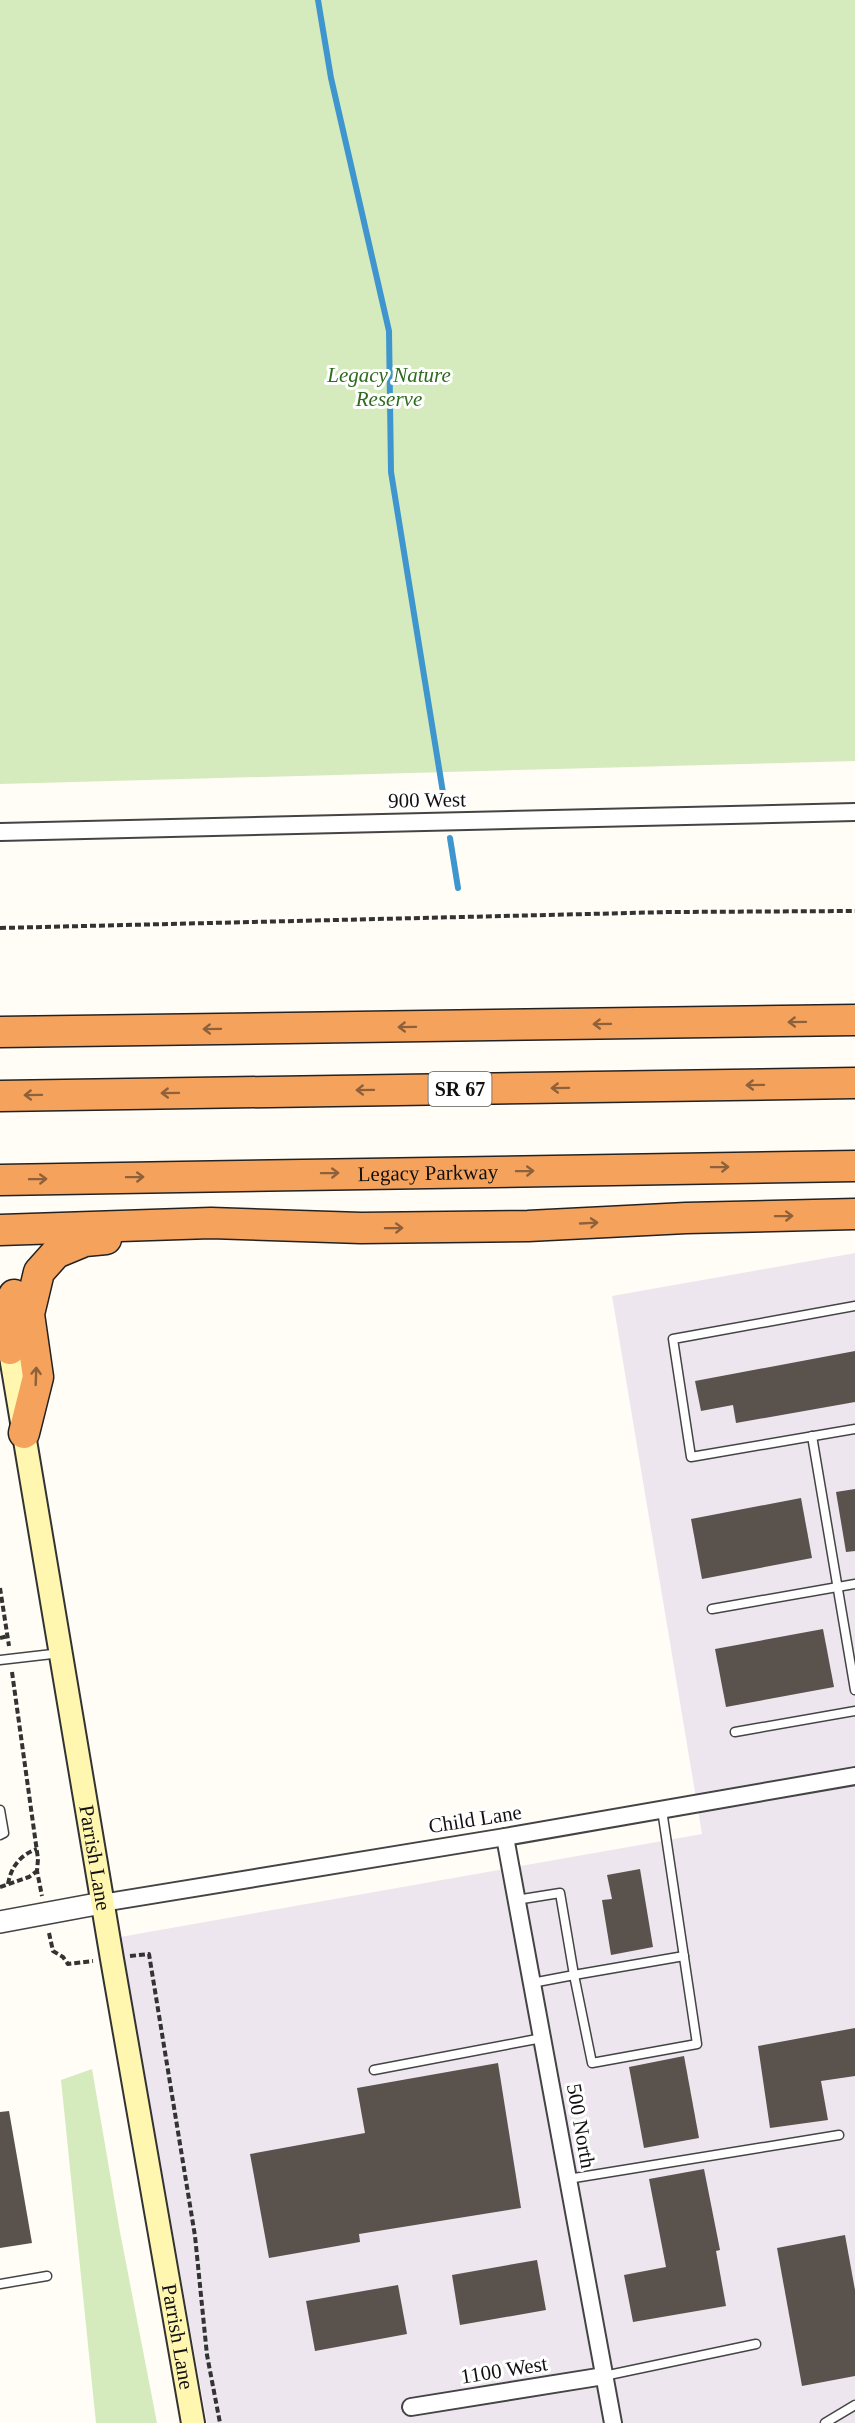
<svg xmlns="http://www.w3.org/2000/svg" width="855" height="2423" font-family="'Times New Roman',serif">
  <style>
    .industrial { fill: #eee6ef }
    .green { fill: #d5ebbd }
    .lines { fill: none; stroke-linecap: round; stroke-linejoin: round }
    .stream { stroke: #3f96cf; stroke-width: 6 }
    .building { fill: #5a524d }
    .service-casing { stroke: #444; stroke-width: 11 }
    .minor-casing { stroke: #444; stroke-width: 20 }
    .tertiary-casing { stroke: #444; stroke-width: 24 }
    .secondary-casing { stroke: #333; stroke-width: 26 }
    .motorway-casing { stroke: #222; stroke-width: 33 }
    .path { stroke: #333; stroke-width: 4; stroke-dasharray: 6 3; stroke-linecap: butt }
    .service { stroke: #fff; stroke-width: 8 }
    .minor { stroke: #fff; stroke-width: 16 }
    .tertiary { stroke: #fff; stroke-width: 21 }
    .secondary { stroke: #fff6b0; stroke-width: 22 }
    .motorway { stroke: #f5a25d; stroke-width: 30 }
    .oneway { stroke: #8e613b }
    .labels { text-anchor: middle; stroke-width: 6; stroke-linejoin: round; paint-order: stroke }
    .shield { fill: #fff; stroke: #585858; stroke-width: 1.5 }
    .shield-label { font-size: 20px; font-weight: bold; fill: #111 }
    .park-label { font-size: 21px; font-style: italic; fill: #2f6b1f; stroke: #fff }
    .street-label { font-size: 21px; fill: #111; stroke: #fff }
  </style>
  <rect width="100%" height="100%" fill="#fffdf5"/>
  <path class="industrial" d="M855,1253v1170h-648l-87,-486 582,-103 -90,-538z"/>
  <g class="green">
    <path d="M0,0h855v761l-855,23z"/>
    <path d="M92,2069l28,163 37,191h-61l-35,-343z"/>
  </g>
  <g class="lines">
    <g class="stream">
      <path d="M318,0l13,78 58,253 2,141 54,333"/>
      <path d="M450,838l8,50"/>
    </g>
  </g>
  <g class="building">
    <path d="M855,1351v51l-119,21 -3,-18 -32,6 -6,-30z"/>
    <path d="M855,1489v62l-9,1 -10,-60z"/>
    <path d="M801,1498l11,60 -110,21 -11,-60z"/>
    <path d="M823,1629l11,58 -108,20 -11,-58z"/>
    <path d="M640,1869l13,78 -42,8 -9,-55 10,-1 -5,-24z"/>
    <path d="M855,2028v48l-34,5 7,39 -58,8 -12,-82z"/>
    <path d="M684,2056l15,82 -55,10 -15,-81z"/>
    <path d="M498,2063l23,145 -162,26 1,8 -91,16 -19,-104 115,-21 -8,-45z"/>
    <path d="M9,2111l23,132 -32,5v-136z"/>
    <path d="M704,2169l16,81 -4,1 10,55 -93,16 -9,-47 42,-8 -17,-88z"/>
    <path d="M845,2235l10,55v86l-53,10 -25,-138z"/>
    <path d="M537,2260l9,50 -86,15 -8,-50z"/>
    <path d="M398,2285l9,49 -92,17 -9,-50z"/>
  </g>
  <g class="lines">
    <g class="service-casing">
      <g id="service">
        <path d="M855,1306l-182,33 18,118 164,-28"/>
        <path d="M812,1436l43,254"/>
        <path d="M712,1609l143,-25"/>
        <path d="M0,1660l61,-7"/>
        <path d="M735,1732l120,-21"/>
        <path d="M0,1810l4,23 -4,2"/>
        <path d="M516,1900l44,-7 14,82 110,-19"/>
        <path d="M532,1983l42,-8 18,88 105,-19 -35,-234"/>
        <path d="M374,2070l168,-32"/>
        <path d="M568,2179l271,-44"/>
        <path d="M0,2284l47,-8"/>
        <path d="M604,2376l152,-32"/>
        <path d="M825,2423l30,-18"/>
      </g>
    </g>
    <g class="minor-casing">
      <g id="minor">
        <path d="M0,832l855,-20"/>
        <path d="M505,1837l108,586"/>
        <path d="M102,1903l403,-66 350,-61"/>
        <path d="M411,2407l193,-31"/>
      </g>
    </g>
    <g class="tertiary-casing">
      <path id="tertiary" d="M0,1922l102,-19"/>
    </g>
    <g class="secondary-casing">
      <g id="secondary">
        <path id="s1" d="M7,1333l105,626 81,464"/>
      </g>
    </g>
    <g class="motorway-casing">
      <g id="motorway">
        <path d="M0,1032l855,-12"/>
        <path d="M0,1096l855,-13"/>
        <path id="s2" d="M0,1180l855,-14"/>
        <path d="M0,1230l211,-7 150,5 167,-2 158,-8 169,-4"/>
        <path d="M10,1349l4,-54"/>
        <path d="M24,1433l14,-56 -9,-63 10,-42 17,-19 29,-12 21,-2"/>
      </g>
    </g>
    <g class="path">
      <path d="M0,928l671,-16 184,-1"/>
      <path d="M0,1588l9,58"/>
      <path d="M0,1638l8,-2"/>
      <path d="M12,1672l26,187 -1,12 5,25"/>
      <path d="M8,1884c3,-17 12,-29 29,-35"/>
      <path d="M0,1887l29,-10 8,-6"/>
      <path d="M49,1933l4,18 10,6 5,7 25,-3"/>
      <path d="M130,1956l19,-2 46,282 12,119 13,68"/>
    </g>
    <use href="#service" class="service"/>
    <use href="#minor" class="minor"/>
    <use href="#tertiary" class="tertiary"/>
    <use href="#secondary" class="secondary"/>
    <use href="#motorway" class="motorway"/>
  </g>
  <defs><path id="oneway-shaft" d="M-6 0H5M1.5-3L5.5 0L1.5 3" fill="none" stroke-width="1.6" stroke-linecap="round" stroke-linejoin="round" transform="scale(1.5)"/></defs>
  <g class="oneway">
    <use href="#oneway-shaft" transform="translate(797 1022) rotate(179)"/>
    <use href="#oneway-shaft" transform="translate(602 1024) rotate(179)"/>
    <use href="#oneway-shaft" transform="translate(407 1027) rotate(179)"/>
    <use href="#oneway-shaft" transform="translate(212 1029) rotate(179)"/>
    <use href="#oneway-shaft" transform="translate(755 1085) rotate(179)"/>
    <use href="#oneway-shaft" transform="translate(560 1088) rotate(179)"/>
    <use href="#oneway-shaft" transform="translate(365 1090) rotate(179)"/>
    <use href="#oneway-shaft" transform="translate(170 1093) rotate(179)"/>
    <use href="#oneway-shaft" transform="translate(33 1095) rotate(179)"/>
    <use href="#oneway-shaft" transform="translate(720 1167) rotate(-1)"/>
    <use href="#oneway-shaft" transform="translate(525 1171) rotate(-1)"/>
    <use href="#oneway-shaft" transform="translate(330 1173) rotate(-1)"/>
    <use href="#oneway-shaft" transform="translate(135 1177) rotate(-1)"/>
    <use href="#oneway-shaft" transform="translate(38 1179) rotate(-1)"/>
    <use href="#oneway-shaft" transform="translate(784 1216) rotate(-1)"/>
    <use href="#oneway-shaft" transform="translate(589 1223) rotate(-3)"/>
    <use href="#oneway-shaft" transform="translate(394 1228) rotate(-1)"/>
    <use href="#oneway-shaft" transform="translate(36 1376) rotate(-88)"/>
  </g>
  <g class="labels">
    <rect class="shield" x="428.5" y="1072" width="63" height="34" rx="4.5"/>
    <g class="shield-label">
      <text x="460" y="1096">SR 67</text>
    </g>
    <g class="park-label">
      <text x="389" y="382">Legacy Nature<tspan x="389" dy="24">Reserve</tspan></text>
    </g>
    <g class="street-label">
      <text transform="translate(427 800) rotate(-1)" y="7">900 West</text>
      <text dy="7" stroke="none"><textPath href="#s2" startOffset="428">Legacy Parkway</textPath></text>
      <text transform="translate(475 1819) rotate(-9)" y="7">Child Lane</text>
      <text dy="7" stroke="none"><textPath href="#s1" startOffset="532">Parrish Lane</textPath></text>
      <text transform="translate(581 2126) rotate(80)" y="7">500 North</text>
      <text dy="7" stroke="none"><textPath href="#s1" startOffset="1018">Parrish Lane</textPath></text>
      <text transform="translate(504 2370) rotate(-9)" y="7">1100 West</text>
    </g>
  </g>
</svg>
